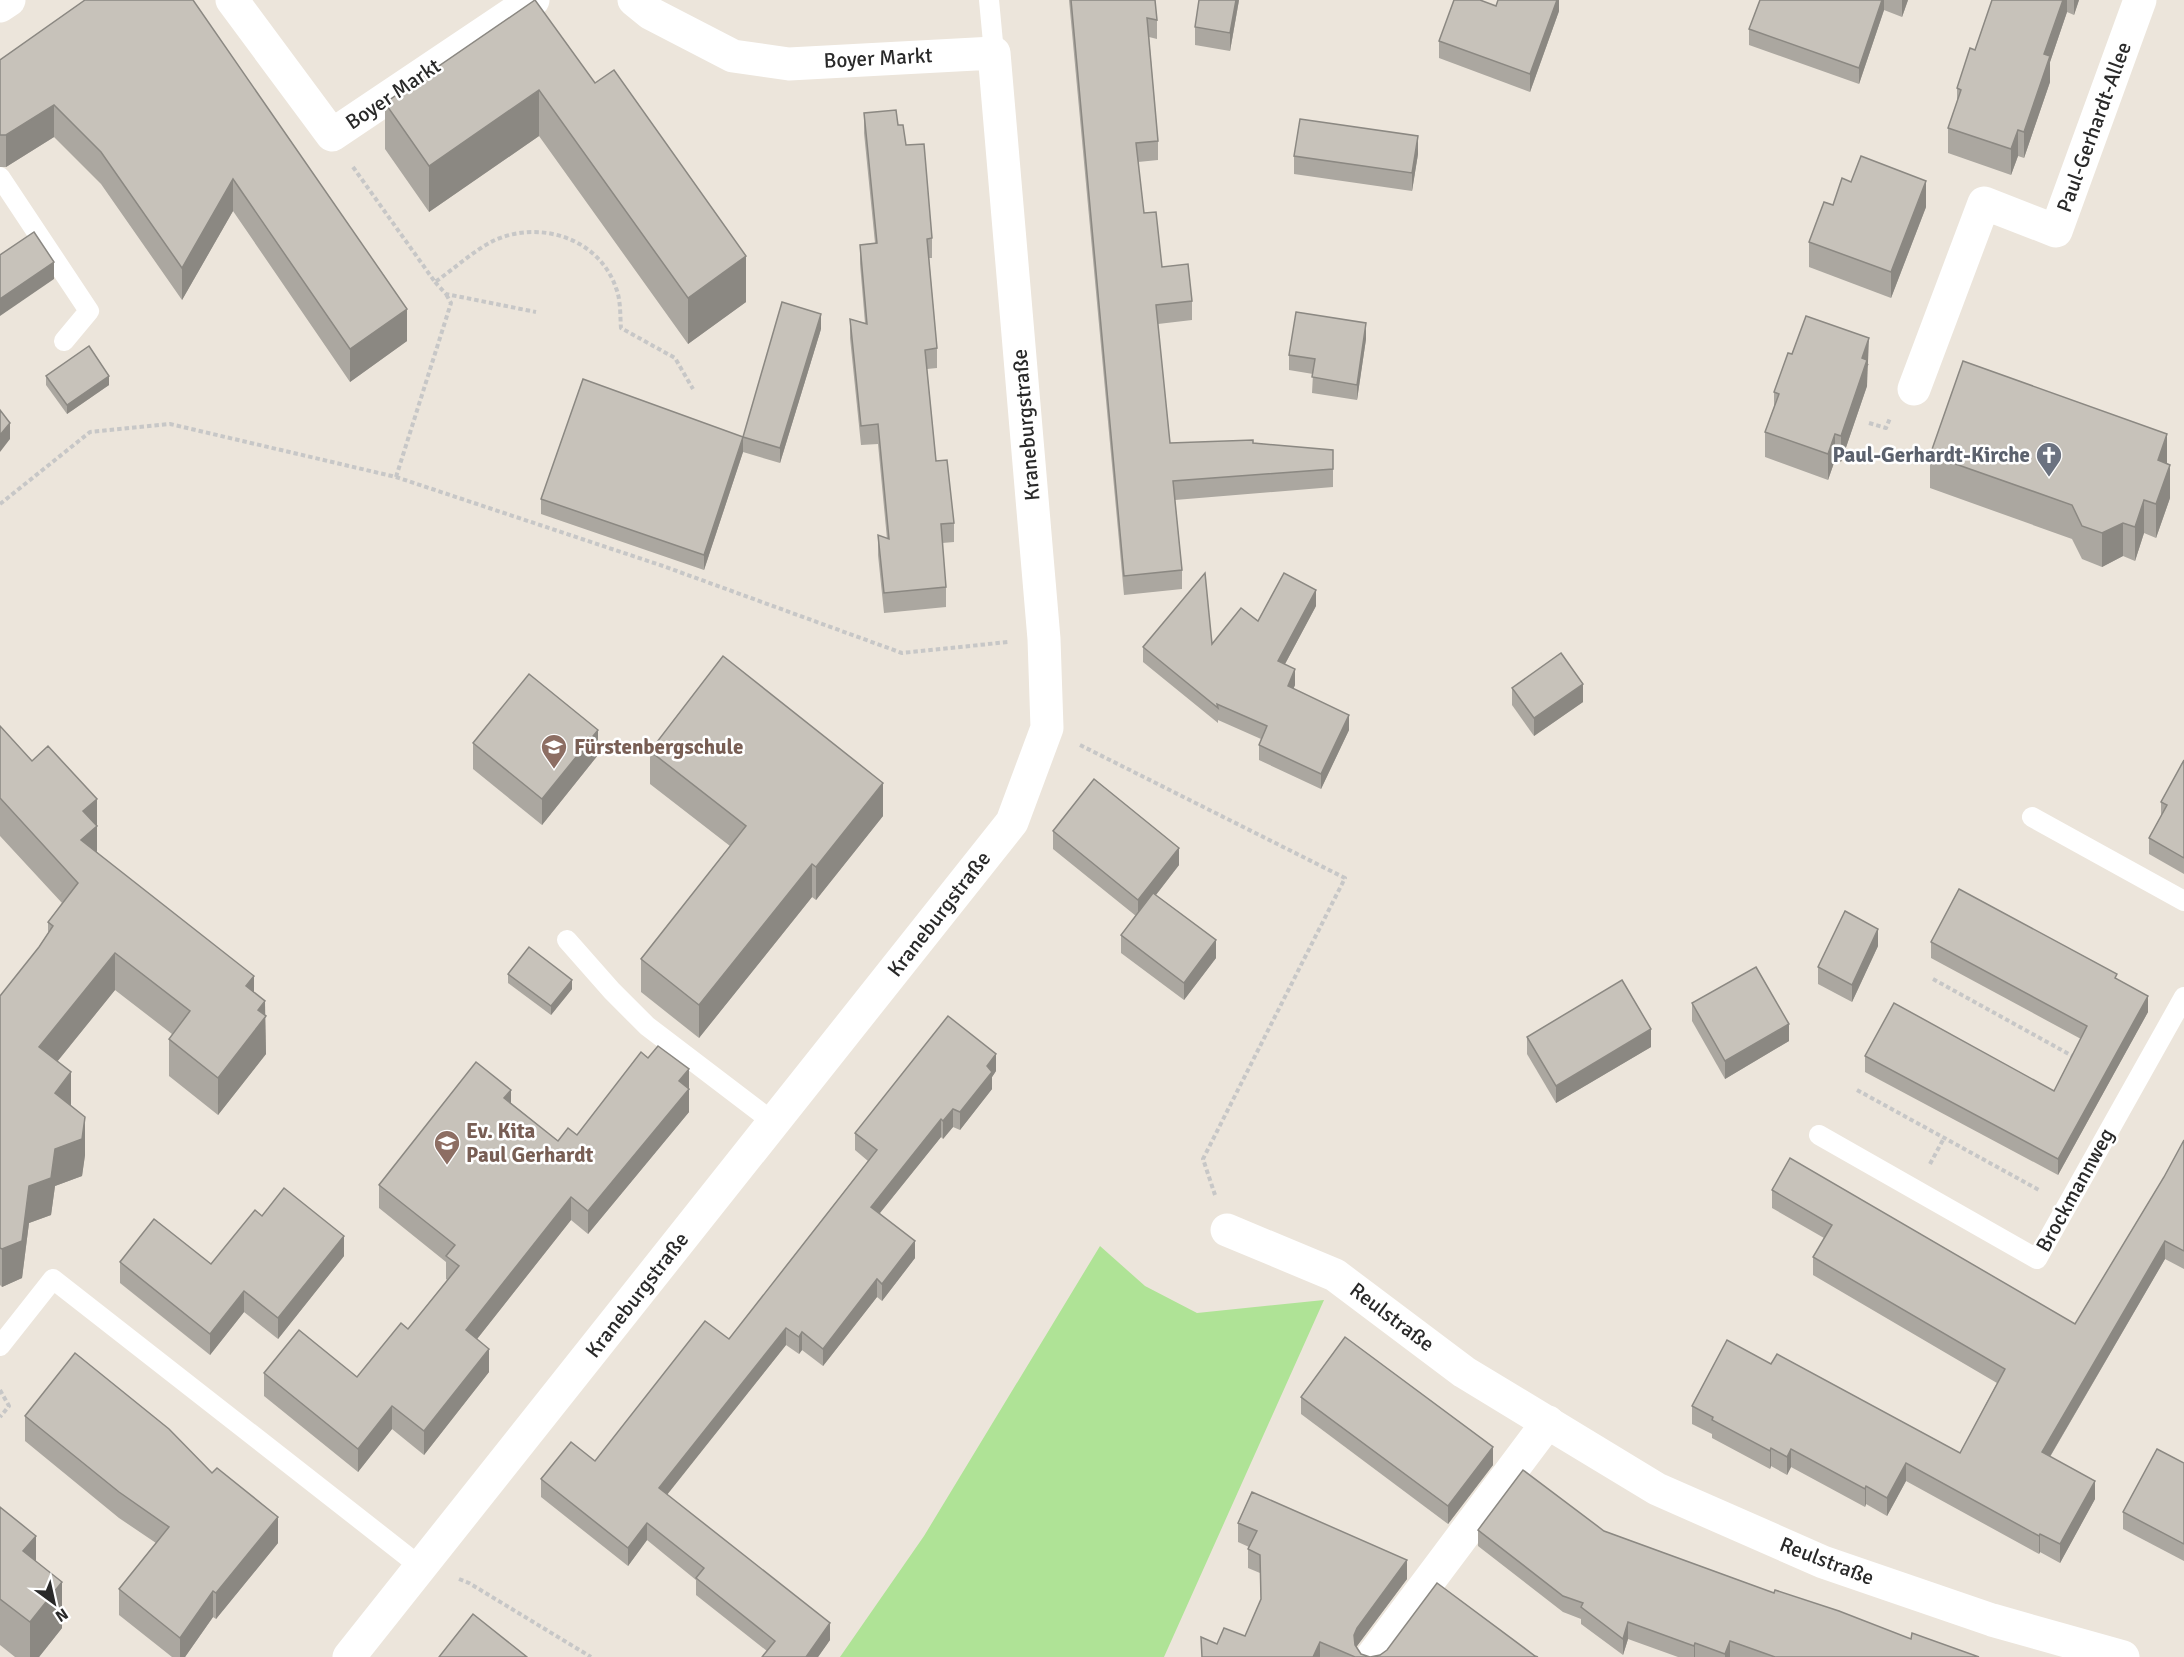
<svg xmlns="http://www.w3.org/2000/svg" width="2184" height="1657" font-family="Signika,sans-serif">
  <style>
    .green { fill: #afe396 }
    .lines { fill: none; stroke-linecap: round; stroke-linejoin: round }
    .path { stroke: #c7c7c7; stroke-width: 4; stroke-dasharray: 4.5 3; stroke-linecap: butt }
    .service { stroke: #fff; stroke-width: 20 }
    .minor { stroke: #fff; stroke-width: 33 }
    .tertiary { stroke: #fff; stroke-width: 33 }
    .secondary { stroke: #fff; stroke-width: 33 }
    .wall { fill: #aba7a0 }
    .shaded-wall { fill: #8b8882 }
    .building { fill: #c7c2ba; stroke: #8b8882; stroke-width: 1.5 }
    .labels { text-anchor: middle; stroke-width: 5; stroke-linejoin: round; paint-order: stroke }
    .street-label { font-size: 21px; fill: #292929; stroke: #fff }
    .worship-label { font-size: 21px; font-weight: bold; fill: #5b616d; stroke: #fff; text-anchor: end }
    .education-label { font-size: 21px; font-weight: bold; fill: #785e54; stroke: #fff; text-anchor: start }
  </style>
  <rect width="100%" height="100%" fill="#ece5db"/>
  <path class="green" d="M1100,1246l45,40 52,27 127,-13 -160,357h-324l84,-121z"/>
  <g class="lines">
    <g class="path">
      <path d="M353,167l82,115c19,-13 39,-32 60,-42 45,-20 104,-2 121,48 5,12 4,28 5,40l54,30 18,31"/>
      <path d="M435,282l11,12 90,18"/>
      <path d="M1869,423l17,5 4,-10"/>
      <path d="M396,477l55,-174 -5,-9"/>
      <path d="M0,504l90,-72 80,-8 226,53 267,89 239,87 106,-11"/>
      <path d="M1080,745l265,133 -142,281 12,36"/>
      <path d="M1933,979l143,79"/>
      <path d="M1857,1090l182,100"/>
      <path d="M1930,1164l14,-26"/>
      <path d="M0,1390l9,16 -9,11"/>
      <path d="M459,1579l10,4 122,74"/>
    </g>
    <g class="service">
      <path d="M989,0l5,53"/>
      <path d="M0,177l89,134 -25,30"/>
      <path d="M2032,817l152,84"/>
      <path d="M567,940l45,51 35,35 126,96"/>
      <path d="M1819,1135l218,124 147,-262"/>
      <path d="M0,1346l53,-67 368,288"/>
    </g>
    <g class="minor">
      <path d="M232,0l100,135 201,-135"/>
      <path d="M1914,389l70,-186 72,28 84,-231"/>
      <path d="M1227,1230l108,45 129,97 193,117 166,73 169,58 131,37"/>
      <path d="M1372,1657l176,-235"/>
    </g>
    <path class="tertiary" d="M349,1657l663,-835 35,-94 -3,-89 -50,-586 -205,11 -56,-8 -83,-43 -16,-13"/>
    <path class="secondary" d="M0,6l9,-6"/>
  </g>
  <g class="wall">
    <path d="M85,0l322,341 -57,41 -117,-171 -51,89 -81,-116 -47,-47 -48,30h-6v-107z"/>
    <path d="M535,0l211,302 -58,42 -149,-208 -110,76 -44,-63v-46z"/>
    <path d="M1069,0h86l2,20v19l-8,-2 9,104v19l-20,2 6,51 18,54 30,34v19l-34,4 12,119h83l80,7v37l-158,13 7,70v19l-58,6z"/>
    <path d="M1239,0l-9,51 -35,-6v-18z"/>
    <path d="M1559,0v11l-29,81 -91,-34v-17l57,-35z"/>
    <path d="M1760,0h148l-6,17 -18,-7 -25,74 -110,-39v-16z"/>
    <path d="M1992,0h87l-5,15 -7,-3 -17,50v20l-26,76 -6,-2 -7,19 -63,-22v-25l9,-26v-14l18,-38z"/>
    <path d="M864,113l34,12 8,20 26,93v20h-3l8,90v20l-10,1 9,92 18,62v19l-12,1 4,44v20l-62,6 -6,-58v-20l9,4 -9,-95 -17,1 -11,-107v-19l15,4 -5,-59v-19l15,-2 -11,-110z"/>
    <path d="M1418,154l-6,37 -118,-17v-18z"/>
    <path d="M1851,182l75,25 -35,91 -82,-31v-25l24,-37z"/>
    <path d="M821,329l-41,134 -37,-11 -39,118 -163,-56v-15l202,-62z"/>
    <path d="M1366,339l-9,61 -45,-7 1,-19 -24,-4v-15z"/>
    <path d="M1792,354l77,10 -2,3v19l-26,76 -6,-2 -7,20 -63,-23v-25l9,-25v-15z"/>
    <path d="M46,376l63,9 -42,29 -21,-29z"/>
    <path d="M1930,455l237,9 3,34 -14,40 -12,-5 -9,28 -12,-5 -21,11 -20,-8 -10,-20 -142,-51z"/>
    <path d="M1316,606l-31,58 10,21 -2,4 56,41 -28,59 -62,-29v-15l2,-6 -43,-19v3l-75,-61v-15l69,-3 46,-23z"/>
    <path d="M1512,688l71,14 -49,34 -22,-31z"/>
    <path d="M0,726l32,35 65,38v53l157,141 11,23 1,38 -48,61 -49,-39v-37l3,-5 -57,-44 -58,72 28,93 -3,21 -27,10 -4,29 -22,8 -7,55 -20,9 -2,-2v-289l39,-49 9,-14v-11l14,-19 -62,-67z"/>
    <path d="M473,743l125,12 -56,70 -69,-56z"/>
    <path d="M650,751l233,65 -67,84 -4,-3 -113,141 -58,-46v-33l89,-113 -80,-62z"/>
    <path d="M2184,760v114l-35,-20v-16l12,-22v-14z"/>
    <path d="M1053,831l126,34 -23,30 60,63 -32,42 -63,-47v-18l15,-19 -83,-67z"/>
    <path d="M1931,942l186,38 31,32 -90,163 -193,-103v-16l189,35 27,-52 -150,-81z"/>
    <path d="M1878,946l-26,56 -34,-18v-17z"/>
    <path d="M508,974l64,15 -21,26 -43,-32z"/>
    <path d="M1692,1003l97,38 -64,38 -33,-58z"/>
    <path d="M1527,1037l124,10 -95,56 -29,-49z"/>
    <path d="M648,1058l41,11v43l-101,122 -17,-14 -94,119 12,33 -65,83 -32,-26 -34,43 -94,-76v-23l93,4 51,-48 39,-49 -1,-1v-17l-67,-54v-23l132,-82 47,38 19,-6z"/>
    <path d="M996,1071l-4,6v12l-32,41 -7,-3 -10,12 -2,-2 -61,76 35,45 -33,43 -5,-4 -54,69 -21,-16 -3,4 -13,-9 -119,149 163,146 -12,17h-56l5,-6 -71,-56v-15l-49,-40 -19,26 -87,-69v-18l54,-18 134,-122 139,-178 -13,-11v-17z"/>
    <path d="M2184,1140v129l-19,-10 -115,198 45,42 -35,64 -20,-11 -1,2 -133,-73 -19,35 -21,-12 -1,3 -74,-40 -4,8 -16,-9 -1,3 -58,-31v-4l-20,-10v-18l79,-42 189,89 37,-70 -184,-108v-18l11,-19 -52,-30v-18l303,134 89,-147z"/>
    <path d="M262,1216l82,40 -66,83 -34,-27 -34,43 -90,-72v-21l91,2z"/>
    <path d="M1301,1397l192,68 -45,59 -147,-110z"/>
    <path d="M25,1416l253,127 -62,76 -3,-2 -28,40h-13l-53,-42v-26l37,-46 -37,-25 -94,-77z"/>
    <path d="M2184,1463v98l-61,-32v-17z"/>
    <path d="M0,1507l36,54 26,67 -23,29h-24l-15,-12z"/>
    <path d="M1238,1523l169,56 -50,67 -1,1 5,7 9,3 165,-1 3,1h-337l16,-13 28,-8 16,-36 -1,-27 -12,-5v-19l1,-2 -11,-5z"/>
    <path d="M1478,1530l126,1 170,62 137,46 68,18h-301l-50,-18 -5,16 -42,-31v-5l-18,-7 -85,-66z"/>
  </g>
  <g class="shaded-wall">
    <path d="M1236,0h3l-9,51v-18z"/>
    <path d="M1557,0h2v11l-29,81v-18z"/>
    <path d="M1882,0h2v10l-25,74v-16z"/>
    <path d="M1902,0h6l-6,17z"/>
    <path d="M2063,0h4v12l-17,50v20l-26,76v-26l20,-78z"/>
    <path d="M2074,0h5l-5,15z"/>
    <path d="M539,90v46l-110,76v-46z"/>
    <path d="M54,105v32l-48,30v-32z"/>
    <path d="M2018,130v26l-7,19v-26z"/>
    <path d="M1418,136v18l-6,37v-18z"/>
    <path d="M233,179v32l-51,89v-32z"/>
    <path d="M1926,181v26l-35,91v-26z"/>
    <path d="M746,256v46l-58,42v-46z"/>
    <path d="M54,262v17l-54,37v-17z"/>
    <path d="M407,309v32l-57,41v-33z"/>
    <path d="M821,314v15l-41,134v-15z"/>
    <path d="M1366,323v16l-9,61v-15z"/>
    <path d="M1869,338l-2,48 -26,76v-26l21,-78z"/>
    <path d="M109,376v9l-42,29v-9z"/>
    <path d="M10,423v16l-10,13v-17z"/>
    <path d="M1835,434v26l-7,20v-26z"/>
    <path d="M2167,434v33l-9,-7z"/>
    <path d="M743,437v15l-39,118v-15z"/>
    <path d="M2170,465v33l-14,40v-34z"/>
    <path d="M2144,500v33l-9,28v-34z"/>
    <path d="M2123,523v33l-21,11v-34z"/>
    <path d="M1316,590v16l-38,71v-16z"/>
    <path d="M1295,669v16l-7,17v-16z"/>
    <path d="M1583,684v18l-49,34v-18z"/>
    <path d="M1349,715v15l-28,59v-15z"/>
    <path d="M598,730v25l-56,70v-26z"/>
    <path d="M883,783v33l-67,84v-33z"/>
    <path d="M97,799v64l-16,-23 2,-29z"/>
    <path d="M1179,848v17l-41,53v-18z"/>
    <path d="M812,864v33l-113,141v-33z"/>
    <path d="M1878,929v17l-26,56v-17z"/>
    <path d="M1216,940v18l-32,42v-17z"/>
    <path d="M115,953v37l-76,94v-37z"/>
    <path d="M254,976v37l-8,-27z"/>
    <path d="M572,980v9l-21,26v-9z"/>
    <path d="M2148,996v16l-90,163v-16z"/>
    <path d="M265,1001l1,53 -48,61v-37l40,-68z"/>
    <path d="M1789,1024v17l-64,38v-18z"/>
    <path d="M1651,1029v18l-95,56v-17z"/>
    <path d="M996,1054v17l-4,6v12l-32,41v-18l27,-46z"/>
    <path d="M689,1069v43l-101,122v-23l91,-130z"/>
    <path d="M71,1072v38l-16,-17z"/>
    <path d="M511,1090v23l-7,-15z"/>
    <path d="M953,1109v18l-10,12v-18z"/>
    <path d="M85,1117v38l-3,21 -27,10 -4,29 -22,8 -7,55 -20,9v-38l27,-63 26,-37z"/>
    <path d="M941,1119v18l-70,87v-17z"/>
    <path d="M571,1197v23l-105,133v-23z"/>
    <path d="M344,1236v20l-66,83v-21z"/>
    <path d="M915,1241v17l-33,43v-17z"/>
    <path d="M2165,1241v18l-123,211v-18z"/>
    <path d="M877,1279v18l-54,69v-17z"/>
    <path d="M244,1291v21l-34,43v-21z"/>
    <path d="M786,1328v17l-127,160v-17z"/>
    <path d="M802,1332v18l-3,4v-17z"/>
    <path d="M489,1349v23l-65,83v-24z"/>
    <path d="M392,1406v23l-34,43v-23z"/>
    <path d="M1493,1447v18l-45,59v-18z"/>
    <path d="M1771,1448v18l-1,3v-18z"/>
    <path d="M1791,1449v18l-4,8v-18z"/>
    <path d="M1906,1463v18l-19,35v-18z"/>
    <path d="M2095,1481v18l-35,64v-19z"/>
    <path d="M1866,1486v18l-1,3v-18z"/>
    <path d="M278,1517v26l-62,76v-26z"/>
    <path d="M647,1523v17l-19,26v-18z"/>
    <path d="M2040,1534v18l-1,2v-18z"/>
    <path d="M36,1536v46l-13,-31z"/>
    <path d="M1407,1560v19l-50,67 -3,8v-19l3,-7z"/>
    <path d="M62,1582v46l-23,29h-9v-35z"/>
    <path d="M213,1591v26l-28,40h-5v-19z"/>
    <path d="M1628,1622v17l-5,16v-16z"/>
    <path d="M830,1623v17l-12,17h-12z"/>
    <path d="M1730,1641v16h-5v-3z"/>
    <path d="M1320,1642v15h-7z"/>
    <path d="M1695,1643v14h-1v-11z"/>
  </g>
  <g class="building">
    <path d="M85,0h108l214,309 -57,40 -117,-170 -51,89 -81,-116 -47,-47 -48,30h-6v-75z"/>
    <path d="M535,0l60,83 19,-13 132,186 -58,42 -149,-208 -110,76 -44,-63z"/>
    <path d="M1071,0h84l2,20 -10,-2 11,123 -22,2 8,70 12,-1 6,55 26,-3 4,37 -36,4 14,138 83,-3v3l80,7v19l-160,12 9,89 -58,6z"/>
    <path d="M1199,0h37l-6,33 -35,-6z"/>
    <path d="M1454,0h26l16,6 2,-6h59l-27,74 -91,-33z"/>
    <path d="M1760,0h122l-23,68 -110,-39z"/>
    <path d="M1992,0h71l-19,54 6,2 -26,76 -6,-2 -7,19 -63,-21 13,-38 -4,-2 13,-40 5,2z"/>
    <path d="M896,110l2,15h5l3,20 18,-1 8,94 -5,1 10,109 -12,2 11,111 11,-1 7,63 -13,1 5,63 -62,6 -6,-58 11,4 -11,-115 -17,2 -11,-107 17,5 -7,-79 17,-2 -13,-130z"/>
    <path d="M1300,119l118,17 -6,37 -118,-17z"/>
    <path d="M1861,156l65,25 -35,91 -82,-30 15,-40 9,3 9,-27 9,4z"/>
    <path d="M34,232l20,30 -54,37v-44z"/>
    <path d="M782,302l39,12 -41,134 -37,-11 -39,118 -163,-56 42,-120 160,58z"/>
    <path d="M1296,312l70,11 -9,62 -45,-8 3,-18 -26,-4z"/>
    <path d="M1806,316l63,22 -7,20 5,2 -26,76 -6,-2 -7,20 -63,-22 14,-38 -5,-2 14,-39 4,1z"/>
    <path d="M89,346l20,30 -42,29 -21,-29z"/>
    <path d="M1963,361l204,73 -9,26 12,5 -14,39 -12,-4 -9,27 -12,-4 -21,10 -20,-7 -10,-21 -142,-50z"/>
    <path d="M0,410l10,13 -10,12z"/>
    <path d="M1205,573l7,71 29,-36 17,13 26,-48 32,17 -38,71 17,8 -7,17 61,29 -28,59 -62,-29 8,-19 -50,-22 1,4 -75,-61z"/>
    <path d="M1561,653l22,31 -49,34 -22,-30z"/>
    <path d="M723,656l160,127 -67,84 -4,-3 -113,141 -58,-46 105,-133 -96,-75z"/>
    <path d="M529,674l69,56 -56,69 -69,-56z"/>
    <path d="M0,726l32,35 16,-15 49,53 -14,12 14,15 -16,14 173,136 -8,10 19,15 -7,9 8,6 -48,62 -49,-39 21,-28 -75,-58 -76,94 32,25 -16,21 30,24 -3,22 -27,10 -4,29 -22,8 -7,55 -20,8 -2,-1v-252l39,-49 14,-21 -5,-4 30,-39 -78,-85z"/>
    <path d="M2184,760v98l-35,-20 18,-33 -6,-3z"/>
    <path d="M1094,779l85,69 -41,52 -85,-69z"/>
    <path d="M1959,889l158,85 -2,4 33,18 -90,163 -193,-103 29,-53 160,88 33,-65 -156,-84z"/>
    <path d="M1153,893l63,47 -32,43 -63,-48z"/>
    <path d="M1845,911l33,18 -26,56 -34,-18z"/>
    <path d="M529,947l43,33 -21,26 -43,-32z"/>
    <path d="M1756,967l33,57 -64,37 -33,-58z"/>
    <path d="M1622,980l29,49 -95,57 -29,-49z"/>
    <path d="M948,1016l48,38 -9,12 5,6 -32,40 -7,-3 -10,12 -2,-2 -70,88 44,34 -33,43 -5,-5 -54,70 -21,-17 -3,5 -13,-9 -127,160 171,135 -24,34h-44l13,-16 -79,-63 8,-10 -57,-45 -19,25 -87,-69 30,-37 24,19 110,-140 24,18 148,-189 -22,-17z"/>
    <path d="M658,1046l31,23 -10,12 10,8 -101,122 -17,-14 -105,133 23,19 -65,82 -32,-25 -34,43 -94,-76 35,-43 58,47 44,-54 7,6 51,-63 -13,-10 9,-11 -76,-60 97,-123 35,28 -7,8 54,43 10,-13 9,7 64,-83 7,6z"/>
    <path d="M2184,1140v111l-19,-10 -123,211 53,29 -35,63 -20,-10 -1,2 -133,-73 -19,35 -21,-12 -1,3 -74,-40 -4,8 -16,-9 -1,3 -58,-31 1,-3 -21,-11 35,-66 44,24 6,-10 183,99 45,-84 -192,-112 19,-32 -60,-35 18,-32 285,166 89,-147z"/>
    <path d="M284,1188l60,48 -66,82 -34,-27 -34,43 -90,-72 34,-43 57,45 44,-54 7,6z"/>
    <path d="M1345,1337l148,110 -45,59 -147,-109z"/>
    <path d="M75,1353l94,76 43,44 5,-5 61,49 -62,76 -3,-2 -33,47 -61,-49 50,-62 -50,-35 -94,-76z"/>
    <path d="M2157,1449l27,14v81l-61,-32z"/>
    <path d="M1523,1470l81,61 170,62 1,-3 64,21 72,28 1,-6 67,24h-204l-45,-16 -5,13 -30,-11 -1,3 -66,-24 -5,17 -42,-32 2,-4 -20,-7 -85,-66z"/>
    <path d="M1252,1492l155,68 -50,68 -3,7 1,10 6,9 9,3 10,-2 7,-5 50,-67 98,73 3,1h-183l-35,-15 -7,15h-111l-1,-20 16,7 7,-16 21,8 16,-37 -1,-44 -12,-6 9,-18 -19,-8z"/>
    <path d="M0,1507l36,29 -13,15 39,31 -32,40 -30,-23z"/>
    <path d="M473,1614l54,43h-88z"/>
  </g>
  <defs>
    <g id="church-pin" transform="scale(1.35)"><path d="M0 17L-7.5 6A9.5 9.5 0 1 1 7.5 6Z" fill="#6b7280" stroke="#fff"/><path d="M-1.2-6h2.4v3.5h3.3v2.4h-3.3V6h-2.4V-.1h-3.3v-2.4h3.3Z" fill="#fff"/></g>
    <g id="school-pin" transform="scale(1.35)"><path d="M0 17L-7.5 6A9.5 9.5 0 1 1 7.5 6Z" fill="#8d6e63" stroke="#fff"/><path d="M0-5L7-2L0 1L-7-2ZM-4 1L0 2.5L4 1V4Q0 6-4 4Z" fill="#fff"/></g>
  </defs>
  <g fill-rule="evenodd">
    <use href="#church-pin" x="2049" y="455"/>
    <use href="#school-pin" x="554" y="747"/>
    <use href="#school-pin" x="447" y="1143"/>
  </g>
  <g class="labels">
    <g class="street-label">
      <text transform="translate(878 58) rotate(-3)" y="7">Boyer Markt</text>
      <text transform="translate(393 94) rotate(-34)" y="7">Boyer Markt</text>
      <text transform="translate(2094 127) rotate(-70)" y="7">Paul-Gerhardt-Allee</text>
      <text transform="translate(1026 425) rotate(-95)" y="7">Kraneburgstraße</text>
      <text transform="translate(939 914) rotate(-52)" y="7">Kraneburgstraße</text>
      <text transform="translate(2075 1190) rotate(-61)" y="7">Brockmannweg</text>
      <text transform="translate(637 1295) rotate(-52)" y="7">Kraneburgstraße</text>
      <text transform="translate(1392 1317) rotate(37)" y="7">Reulstraße</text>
      <text transform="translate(1827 1561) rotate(21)" y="7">Reulstraße</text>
    </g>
    <g class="worship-label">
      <text x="2030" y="462">Paul-Gerhardt-Kirche</text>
    </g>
    <g class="education-label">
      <text x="574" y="754">Fürstenbergschule</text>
      <text x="466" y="1138">Ev. Kita<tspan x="466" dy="24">Paul Gerhardt</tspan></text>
    </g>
  </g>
  <g transform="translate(54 1603) rotate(147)" stroke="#ffffff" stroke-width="4.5" paint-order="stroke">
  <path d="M0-4.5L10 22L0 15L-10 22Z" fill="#292929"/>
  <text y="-9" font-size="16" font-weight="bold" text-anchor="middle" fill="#292929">N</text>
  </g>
</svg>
